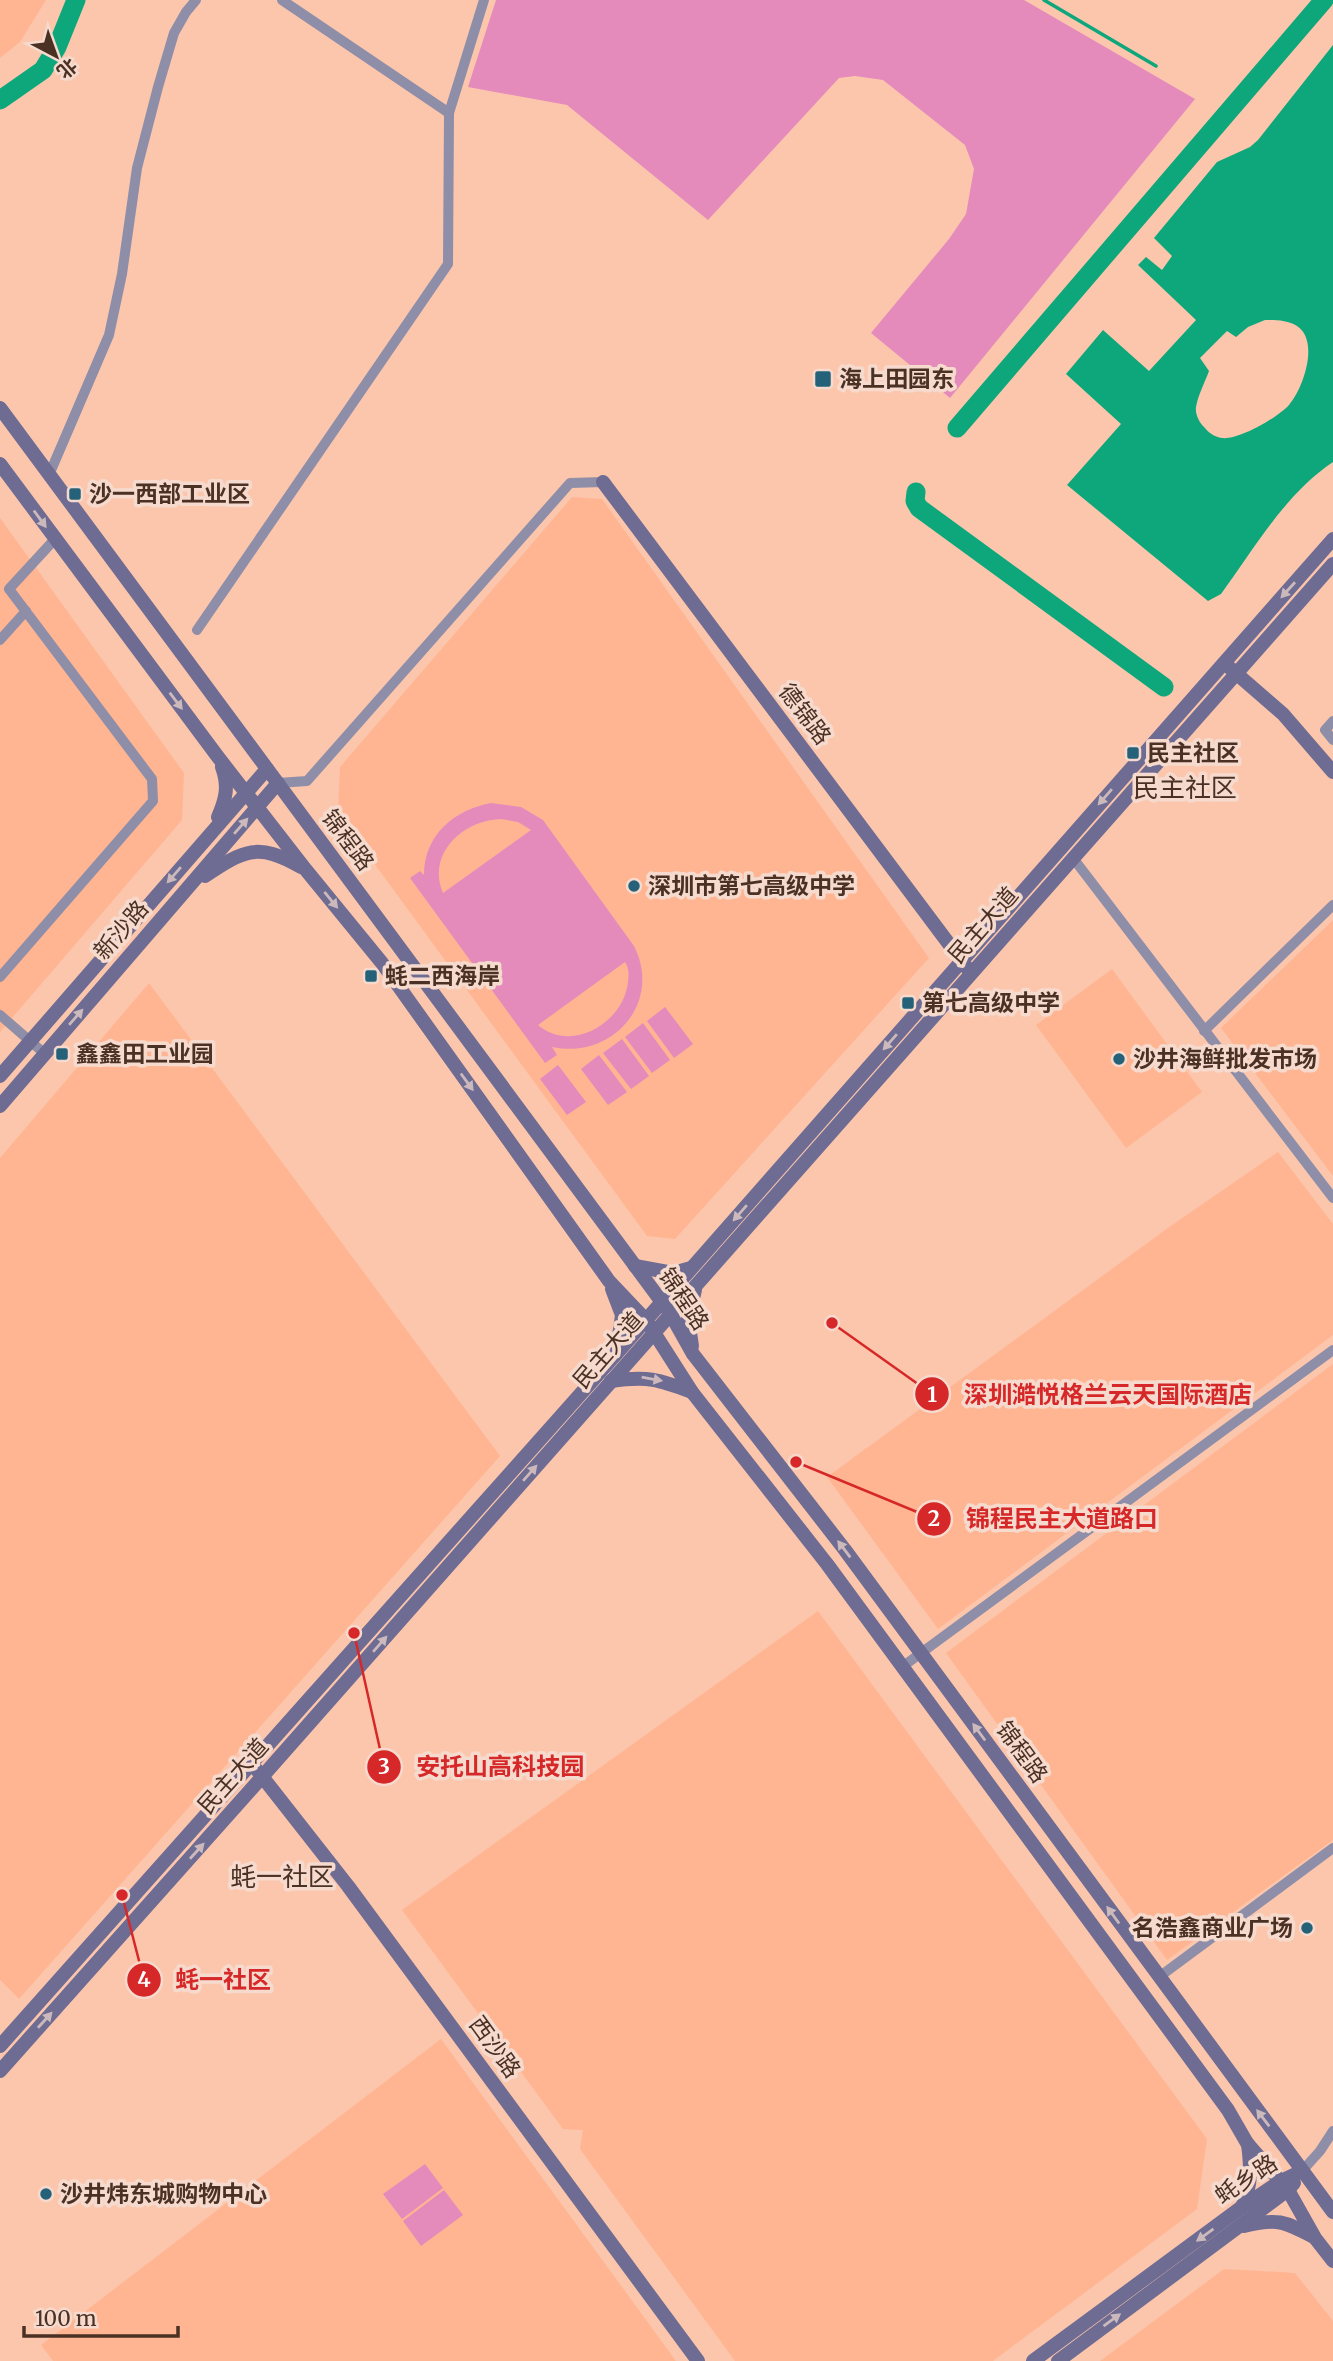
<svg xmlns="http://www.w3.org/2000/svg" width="1333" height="2361" font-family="Merriweather,'Noto Sans SC',serif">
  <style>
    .built { fill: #ffb592 }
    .green { fill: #e48bbc; fill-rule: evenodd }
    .water { fill: #0ea77b; fill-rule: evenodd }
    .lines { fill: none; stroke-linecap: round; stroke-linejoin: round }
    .stream { stroke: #0ea77b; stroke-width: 3.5 }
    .river { stroke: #0ea77b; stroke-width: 19 }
    .street { stroke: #8e8ea9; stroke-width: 10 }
    .secondary { stroke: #6e6c93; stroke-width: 14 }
    .oneway { fill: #ccb9bc }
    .poi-dot { fill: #256279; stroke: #f5dacd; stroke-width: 2.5 }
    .labels { text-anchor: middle; stroke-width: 7; stroke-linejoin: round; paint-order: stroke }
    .poi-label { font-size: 23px; font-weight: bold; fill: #4b3024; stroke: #f5dacd; text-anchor: start }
    .street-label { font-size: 23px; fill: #4b3024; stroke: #f5dacd }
    .quarter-label { font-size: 26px; fill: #4b3024; stroke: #f5dacd }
    .leader { fill: none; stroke: #d62828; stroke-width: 2.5 }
    .callout-dot { fill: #d62828; stroke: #f5dacd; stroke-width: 2.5 }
    .mark-label { font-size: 21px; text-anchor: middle; font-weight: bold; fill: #fff }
    .callout-label { font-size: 24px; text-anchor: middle; font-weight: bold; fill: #d62828; stroke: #f5dacd; stroke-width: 7; stroke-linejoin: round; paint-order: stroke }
  </style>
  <rect width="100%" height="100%" fill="#fcc6ac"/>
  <g class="built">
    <path d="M0,0h46l-26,42 -20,16z"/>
    <path d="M572,497l30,2 327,459 -254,281 -28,-3 -309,-422 2,-47z"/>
    <path d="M0,518l184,255 -2,47 -182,212z"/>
    <path d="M1333,920v256l-112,-148z"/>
    <path d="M1112,969l90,123 -76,56 -90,-123z"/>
    <path d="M149,983l351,473 -481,543 -19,-19v-822z"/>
    <path d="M1278,1152l55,72v111l-395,294 -111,-152 345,-252z"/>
    <path d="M1333,1364v476l-166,120 -221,-307z"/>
    <path d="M818,1611l389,528 -10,70 -204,152h-258l-155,-212 3,-19 -20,-1 -161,-219z"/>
    <path d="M441,2039l235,322h-623l-12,-16z"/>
    <path d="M1224,2269l71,4 38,48v40h-233z"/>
  </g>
  <g class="green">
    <path d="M496,0h528l171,99 -245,299 -79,-65 78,-94 17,-25 8,-45 -9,-24 -82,-65 -28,-4 -16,2 -131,142 -141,-115 -99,-18z"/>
    <path d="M491,803l30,4 22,13 91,126c29,57 -22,114 -82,101l5,8 -12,8 -135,-185 10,-7 4,4c0,-40 30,-65 67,-72zM501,819l17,3 13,8 -88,63c-17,-40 21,-73 58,-74zM625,962c4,6 4,12 3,20 -4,40 -56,72 -90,43z"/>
    <path d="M665,1007l28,37 -19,14 -27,-37z"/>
    <path d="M643,1023l27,37 -18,13 -27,-36z"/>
    <path d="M622,1039l27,37 -18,13 -28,-36z"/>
    <path d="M599,1055l28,37 -19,13 -27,-36z"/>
    <path d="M558,1065l28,37 -19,13 -27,-36z"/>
    <path d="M425,2164l18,24 -41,31 -19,-25z"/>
    <path d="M444,2190l19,25 -42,31 -18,-25z"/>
  </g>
  <path class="water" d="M1333,45v417c-48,32 -79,87 -112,132l-13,7 -141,-116 54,-61 -55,-50 37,-44 46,41 47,-51 -58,-55 8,-8 16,13 10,-14 -18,-18 63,-76 33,-15 8,-7zM1265,320c10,0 23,0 32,6 23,15 6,63 -8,79 -12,13 -50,35 -67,33 -8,-1 -14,-6 -18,-11 -5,-5 -9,-13 -8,-20 2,-12 9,-25 13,-36l-9,-13 27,-27 9,6 12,-10z"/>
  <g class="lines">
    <path class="stream" d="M1044,0l112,66"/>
    <g class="river">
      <path d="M0,100l43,-30 14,-23 19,-47"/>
      <path d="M957,428l367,-428"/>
      <path d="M916,492l-1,9 4,7 245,179"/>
    </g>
    <g class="street">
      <path d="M449,113l35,-113"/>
      <path d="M49,475l60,-140 13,-61 15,-106 21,-81 16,-54 12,-21 10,-12"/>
      <path d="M197,630l251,-366 1,-151 -167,-113"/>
      <path d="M0,640l26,-29"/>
      <path d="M1333,721l-8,9 8,10"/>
      <path d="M278,783l29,-2 263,-298 33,-1"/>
      <path d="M1073,858l260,340"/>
      <path d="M0,977l153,-176 -1,-22 -143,-190 46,-50"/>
      <path d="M0,1015l45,39"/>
      <path d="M1204,1031l129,-126"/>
      <path d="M902,1667l431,-317"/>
      <path d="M1159,1977l174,-129"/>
      <path d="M1302,2171l18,-20 13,-20"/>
    </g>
    <g class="secondary">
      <path d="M0,408l670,905 23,41 152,196 488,662"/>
      <path d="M0,464l218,293 88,113 76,93 227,318 37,39 46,72 135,172 401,546 19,33 41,47 27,48 18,23"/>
      <path d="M603,482l364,486"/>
      <path d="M1230,668l53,46 50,58"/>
      <path d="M218,817c8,-18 11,-31 4,-50"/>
      <path d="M205,876c39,-26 53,-34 96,-9"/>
      <path d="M0,1076l267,-307"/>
      <path d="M0,1106l278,-323"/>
      <path d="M635,1266l38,7 18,-5"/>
      <path d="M612,1289l10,26 -5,36"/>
      <path d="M692,1346l-4,-27 7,-29"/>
      <path d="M611,1381c36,-5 47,-2 81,11"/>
      <path d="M257,1770l91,116 350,475"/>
      <path d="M0,2046l617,-693 716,-814"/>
      <path d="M0,2071l262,-294 1071,-1213"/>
      <path d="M1242,2207c10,-22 9,-39 6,-63"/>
      <path d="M1244,2226c33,-8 40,-5 70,11"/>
      <path d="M1033,2361l209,-154 39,-26 21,-10"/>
      <path d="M1058,2361l230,-171 6,-7"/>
    </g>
  </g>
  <defs><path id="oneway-solid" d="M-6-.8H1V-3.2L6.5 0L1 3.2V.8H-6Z" transform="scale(1.75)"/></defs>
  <g class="oneway">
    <use href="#oneway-solid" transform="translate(40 519) rotate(54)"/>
    <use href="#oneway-solid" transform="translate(1288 590) rotate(132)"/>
    <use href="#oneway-solid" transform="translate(176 701) rotate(53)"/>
    <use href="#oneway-solid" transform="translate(1105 797) rotate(131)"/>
    <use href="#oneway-solid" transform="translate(241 826) rotate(-49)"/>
    <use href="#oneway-solid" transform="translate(174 875) rotate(131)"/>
    <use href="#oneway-solid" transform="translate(331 900) rotate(51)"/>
    <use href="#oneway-solid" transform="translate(76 1017) rotate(-49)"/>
    <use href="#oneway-solid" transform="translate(890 1042) rotate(131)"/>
    <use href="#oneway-solid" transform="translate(467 1082) rotate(54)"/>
    <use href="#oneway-solid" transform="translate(740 1213) rotate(131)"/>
    <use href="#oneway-solid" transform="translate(652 1379) rotate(10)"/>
    <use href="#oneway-solid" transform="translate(530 1473) rotate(-49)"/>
    <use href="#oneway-solid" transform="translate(844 1549) rotate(-127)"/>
    <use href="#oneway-solid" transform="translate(380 1644) rotate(-49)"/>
    <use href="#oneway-solid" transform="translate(979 1732) rotate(-126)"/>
    <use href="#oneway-solid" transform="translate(197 1851) rotate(-48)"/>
    <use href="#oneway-solid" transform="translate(1113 1915) rotate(-126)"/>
    <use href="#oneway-solid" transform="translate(45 2020) rotate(-48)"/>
    <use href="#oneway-solid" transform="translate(1263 2118) rotate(-127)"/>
    <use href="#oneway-solid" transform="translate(1205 2235) rotate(144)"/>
    <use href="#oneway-solid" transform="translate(1112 2320) rotate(-36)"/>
  </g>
  <g class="poi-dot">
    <rect x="814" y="370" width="18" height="18" rx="3.5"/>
    <rect x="68" y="487" width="14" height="14" rx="3.5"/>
    <rect x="1126" y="746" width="14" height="14" rx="3.5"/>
    <circle cx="634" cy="886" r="7"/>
    <rect x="364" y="969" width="14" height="14" rx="3.5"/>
    <rect x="901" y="996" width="14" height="14" rx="3.5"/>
    <rect x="55" y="1047" width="14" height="14" rx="3.5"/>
    <circle cx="1119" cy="1059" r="7"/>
    <circle cx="1307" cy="1928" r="7"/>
    <circle cx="46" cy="2194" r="7"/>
  </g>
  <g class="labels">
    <g class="poi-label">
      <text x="839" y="387">海上田园东</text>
      <text x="89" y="502">沙一西部工业区</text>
      <text x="1147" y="761">民主社区</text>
      <text x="648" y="894">深圳市第七高级中学</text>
      <text x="385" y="984">蚝二西海岸</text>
      <text x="922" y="1011">第七高级中学</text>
      <text x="76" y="1062">鑫鑫田工业园</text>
      <text x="1133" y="1067">沙井海鲜批发市场</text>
      <text x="1293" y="1936" text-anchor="end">名浩鑫商业广场</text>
      <text x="60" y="2202">沙井炜东城购物中心</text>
    </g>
    <g class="street-label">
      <text transform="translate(805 714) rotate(53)" y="8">德锦路</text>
      <text transform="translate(348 840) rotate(53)" y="8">锦程路</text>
      <text transform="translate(983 925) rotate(-49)" y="8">民主大道</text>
      <text transform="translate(121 930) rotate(-49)" y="8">新沙路</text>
      <text transform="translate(684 1299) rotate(56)" y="8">锦程路</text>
      <text transform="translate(608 1350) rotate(-49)" y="8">民主大道</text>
      <text transform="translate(1022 1752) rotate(54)" y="8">锦程路</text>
      <text transform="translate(233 1776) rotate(-48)" y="8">民主大道</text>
      <text transform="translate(495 2047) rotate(54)" y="8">西沙路</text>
      <text transform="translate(1246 2179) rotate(-33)" y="8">蚝乡路</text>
    </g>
    <g class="quarter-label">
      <text x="1185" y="797">民主社区</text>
      <text x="282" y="1886">蚝一社区</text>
    </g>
  </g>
  <path class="leader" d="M832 1323L932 1394M796 1462L934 1519M354 1633L384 1767M122 1895L144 1980"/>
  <g class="callout-dot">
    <circle cx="832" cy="1323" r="7"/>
    <circle cx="796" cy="1462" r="7"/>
    <circle cx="354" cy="1633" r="7"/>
    <circle cx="122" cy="1895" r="7"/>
    <circle cx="932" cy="1394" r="18"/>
    <circle cx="934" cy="1519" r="18"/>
    <circle cx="384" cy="1767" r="18"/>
    <circle cx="144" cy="1980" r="18"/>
  </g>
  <g class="mark-label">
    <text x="932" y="1402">1</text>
    <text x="934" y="1526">2</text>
    <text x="384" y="1774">3</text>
    <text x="144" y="1987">4</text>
  </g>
  <g class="callout-label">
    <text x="1108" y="1403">深圳澔悦格兰云天国际酒店</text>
    <text x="1062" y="1527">锦程民主大道路口</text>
    <text x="500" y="1775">安托山高科技园</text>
    <text x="223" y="1988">蚝一社区</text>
  </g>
  <g transform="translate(56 56) rotate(139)" stroke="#f5dacd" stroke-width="5" paint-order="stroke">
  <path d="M0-5L12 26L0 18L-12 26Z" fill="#4b3024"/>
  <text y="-10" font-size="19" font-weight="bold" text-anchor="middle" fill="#4b3024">北</text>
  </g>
  <path d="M24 2326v10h154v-10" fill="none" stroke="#4b3024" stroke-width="3.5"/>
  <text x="35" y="2326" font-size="21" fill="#4b3024" stroke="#f5dacd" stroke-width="5" paint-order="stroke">100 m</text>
</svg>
